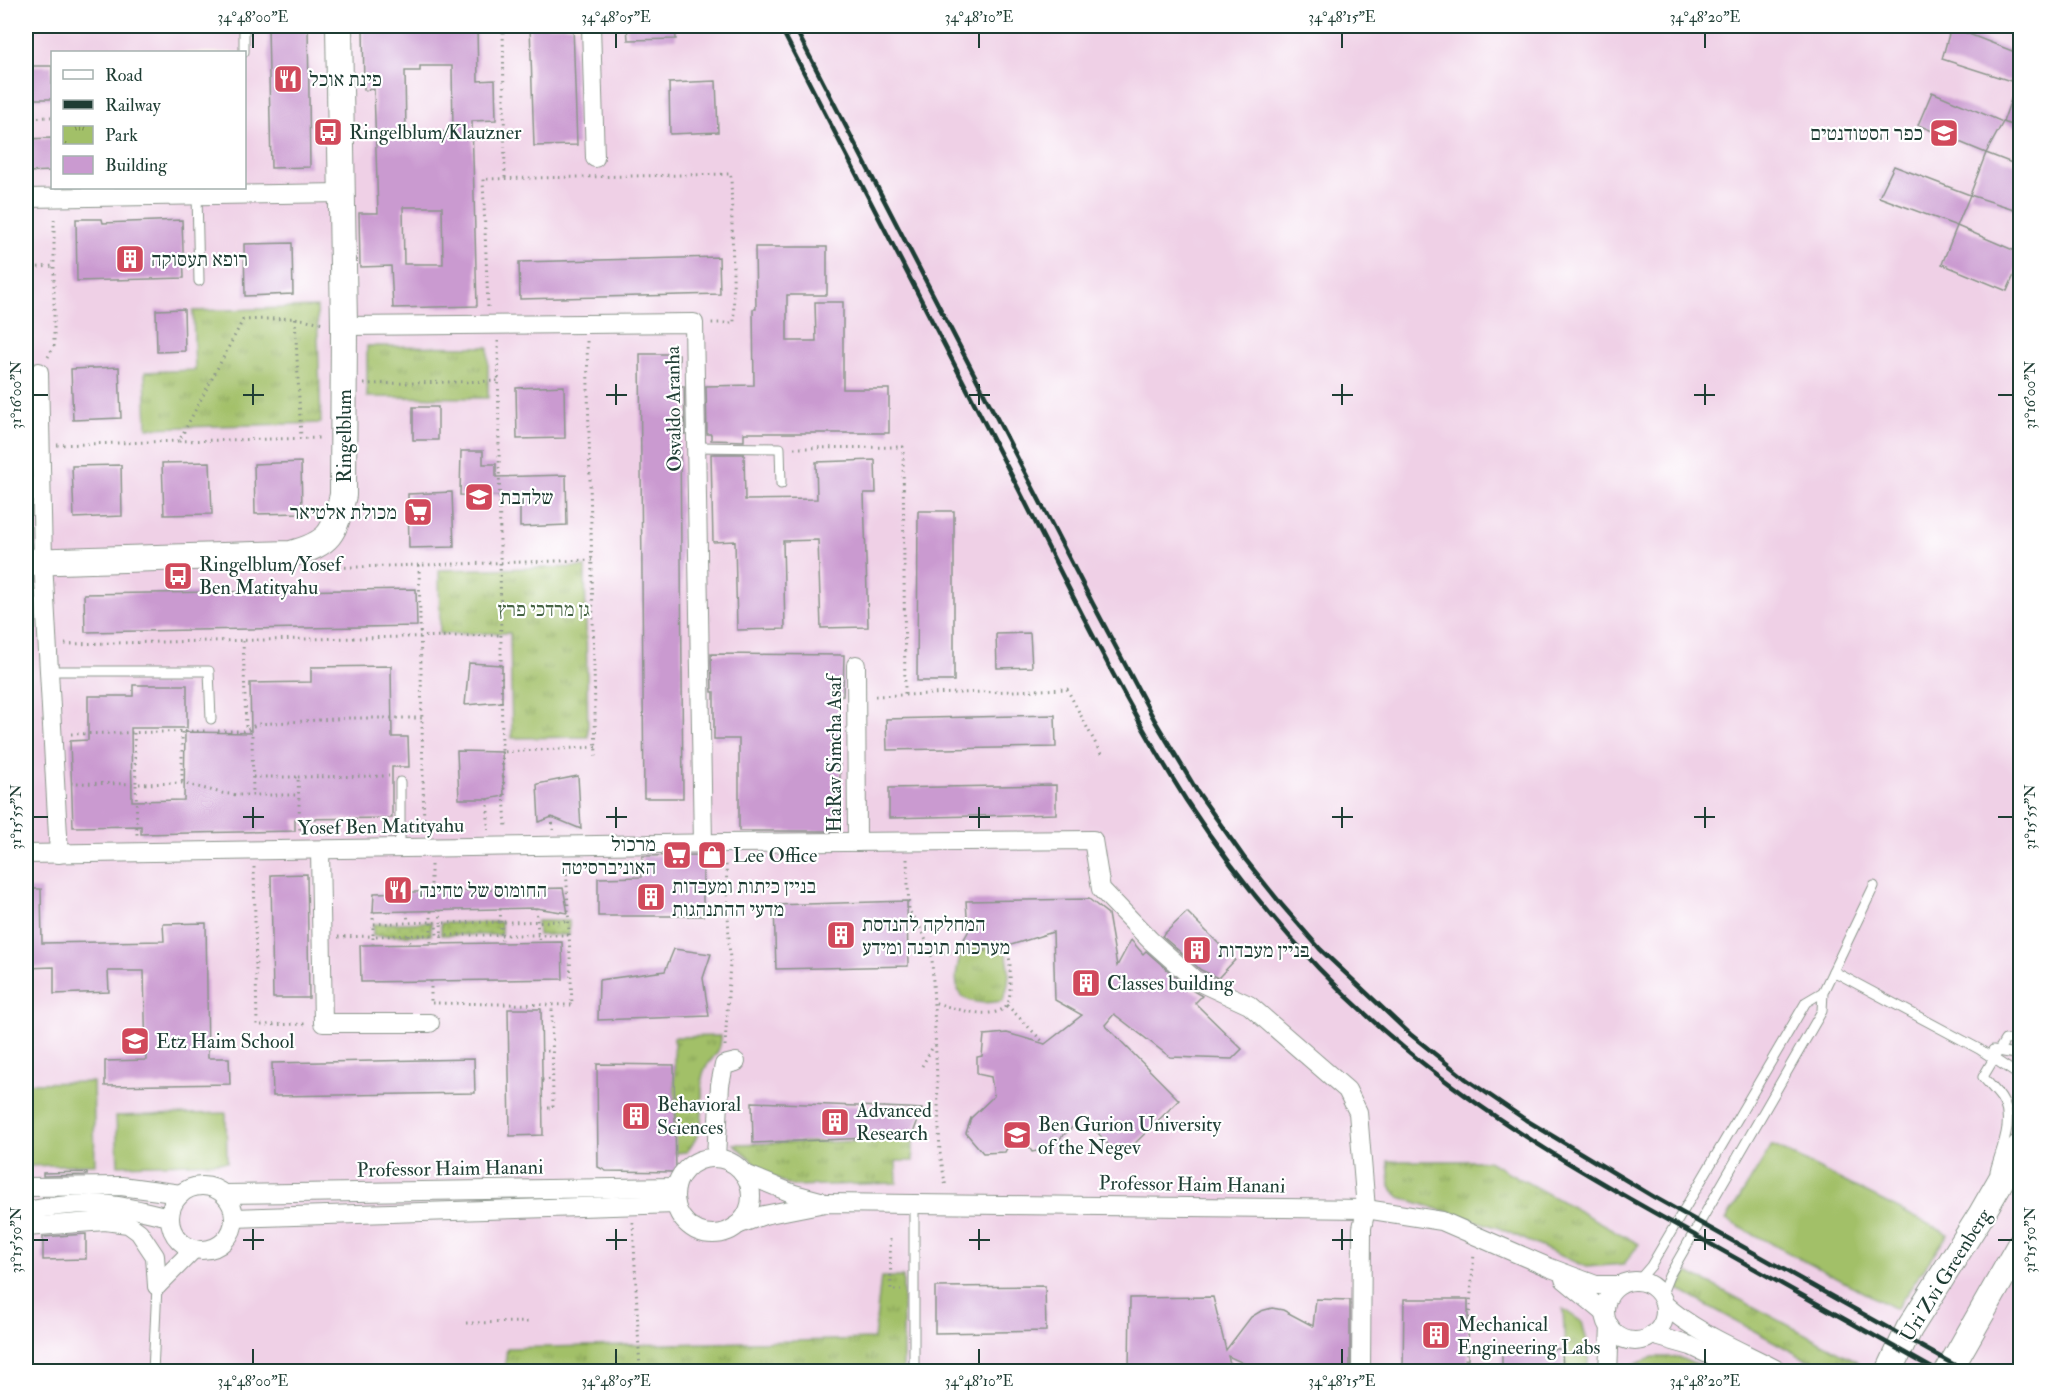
<svg xmlns="http://www.w3.org/2000/svg" width="2046" height="1397" font-family="'IM FELL Double Pica','Frank Ruhl Libre',serif">
  <style>
    .built { fill: #efd0e6; fill-rule: evenodd }
    .grass { fill: #a2c068; stroke: #607e4e; stroke-width: 1.5 }
    .park { fill: url(#park-tufts); stroke: #607e4e; stroke-width: 1.5 }
    .garden { fill: url(#garden-dots); stroke: #607e4e; stroke-width: 1.5 }
    .building { fill: #ca9ad0; fill-rule: evenodd }
    .lines { fill: none; stroke-linecap: round; stroke-linejoin: round }
    .lane-casing { stroke: #8c968c; stroke-width: 11 }
    .street-casing { stroke: #8c968c; stroke-width: 20 }
    .secondary-casing { stroke: #8c968c; stroke-width: 28 }
    .path { stroke: #8c968c; stroke-width: 3; stroke-dasharray: 1.5 4.5; stroke-linecap: butt }
    .lane { stroke: #fff; stroke-width: 9 }
    .street { stroke: #fff; stroke-width: 18 }
    .secondary { stroke: #fff; stroke-width: 26 }
    .rail { stroke: #1f3d34; stroke-width: 4.5 }
    .ticks { fill: none; stroke: #1f3d34; stroke-width: 2 }
    .labels { text-anchor: middle; stroke-width: 4.5; stroke-linejoin: round; paint-order: stroke }
    .poi-label { font-size: 20px; fill: #1f3d34; stroke: #fff; text-anchor: start }
    .street-label { font-size: 20px; fill: #1f3d34; stroke: #fff }
    .park-label { font-size: 20px; fill: #466444; stroke: #fff }
    .neatline { fill: none; stroke: #1f3d34; stroke-width: 2 }
    .ticks-label { font-size: 15px; text-anchor: middle; fill: #1f3d34 }
  </style>
  <defs>
    <pattern id="park-tufts" width="24" height="20" patternUnits="userSpaceOnUse" patternTransform="scale(1.5)"><rect width="24" height="20" fill="#a2c068"/><path d="M3 7l-1-3M5 7V3M7 7l1-3M15 17l-1-3M17 17v-4M19 17l1-3" fill="none" stroke="#839d56"/></pattern>
    <pattern id="garden-dots" width="8" height="8" patternUnits="userSpaceOnUse" patternTransform="scale(1.5)"><rect width="8" height="8" fill="#a2c068"/><path d="M2 2h.1M6 6h.1" fill="none" stroke="#839d56" stroke-width="1.8" stroke-linecap="round"/></pattern>
  </defs>
  <rect width="100%" height="100%" fill="#fff"/>
  <filter id="ink" filterUnits="userSpaceOnUse"><feTurbulence type="fractalNoise" baseFrequency=".0167" numOctaves="2"/><feDisplacementMap in="SourceGraphic" scale="12" xChannelSelector="R" yChannelSelector="G"/><feConvolveMatrix kernelMatrix="1 2 1 2 8 2 1 2 1" color-interpolation-filters="sRGB"/></filter>
  <filter id="wash" filterUnits="userSpaceOnUse"><feTurbulence type="fractalNoise" baseFrequency=".008" numOctaves="4" result="noise"/><feDisplacementMap in="SourceGraphic" scale="24" xChannelSelector="R" yChannelSelector="G"/><feGaussianBlur stdDeviation="1.35" result="paint"/><feColorMatrix in="noise" values="0 0 0 0 0 0 0 0 0 0 0 0 0 0 0 0 0 1.4 0 .05"/><feComposite in="paint" operator="in"/></filter>
  <g filter="url(#wash)">
    <rect width="100%" height="100%" fill="#f9f0e3"/>
    <path class="built" d="M26,26h1994v1345h-1994zM52,52h192v136h-192z"/>
    <g class="grass">
      <path d="M93,1082l2,82 -69,2v-83z"/>
      <path d="M226,1113l1,49 -109,3 -2,-49z"/>
      <path d="M1772,1145l176,89 -52,75 -170,-89z"/>
    </g>
    <g class="park">
      <path d="M317,307l4,116 -174,5 -2,-56 50,-2 -2,-59z"/>
      <path d="M367,346l121,1v51l-121,-1z"/>
      <path d="M585,567l3,170 -76,1 -2,-105 -70,1 -1,-64z"/>
      <path d="M975,947l23,1 7,3c6,15 5,36 -3,50 -46,8 -53,-12 -40,-51z"/>
      <path d="M721,1036c0,22 -14,22 -18,38 -2,6 -1,13 -1,19 0,27 2,37 -15,59l-12,1 -1,-116z"/>
      <path d="M913,1140v21h-17l1,22 -105,3 -22,-10 -36,-32z"/>
      <path d="M1388,1161h100l151,83 -15,20 -38,3 -87,-39 -100,-31 -9,-11z"/>
      <path d="M1688,1272l170,90 -27,5 -25,-8 -129,-70z"/>
      <path d="M881,1277h22v94h-399l3,-23 367,-9z"/>
      <path d="M1563,1309l19,13 7,27 -2,22h-21z"/>
      <path d="M1653,1357h25l32,14h-83l2,-4z"/>
    </g>
    <g class="garden">
      <path d="M537,921h32v14h-31z"/>
      <path d="M431,922v13l-58,1v-12z"/>
      <path d="M501,922v13h-60v-12z"/>
    </g>
    <g id="blocks">
      <g class="building">
        <path d="M268,26h40l2,141 -39,1z"/>
        <path d="M363,26h57v2l57,-2 1,55 17,-1 1,40 -24,1 5,185 -84,2 -2,-42 -31,1 -1,-54h19l-4,-124 -10,1zM420,66h32l1,66h-47l-1,-61h15zM403,207h39l1,57h-39z"/>
        <path d="M530,26h43l4,119 -43,1z"/>
        <path d="M627,26h48l1,13 -48,1z"/>
        <path d="M1951,27l69,27v74l-17,-6 14,-39 -75,-24z"/>
        <rect x="26" y="66" width="26" height="33"/>
        <path d="M716,81l2,51 -48,2 -1,-51z"/>
        <path d="M1932,92l71,30 -17,31 -68,-28z"/>
        <path d="M52,138v33l-26,1v-33z"/>
        <path d="M1986,153l34,13v45l-50,-16z"/>
        <path d="M1894,166l76,29 -13,31 -78,-29z"/>
        <path d="M76,219h26l1,4 79,-3 2,58 -107,3z"/>
        <path d="M1957,226l63,27v8l-13,30 -65,-27z"/>
        <path d="M292,243l1,51 -48,2 -1,-52z"/>
        <path d="M755,247h72v48h-40v46h29l-1,-39h28v87h46v44h-145v8l-33,-1v-6h-4l-1,-48 48,-1 -1,-76h3z"/>
        <path d="M719,257l1,37 -200,5 -1,-37z"/>
        <path d="M184,309l1,42 -28,1 -1,-42z"/>
        <path d="M640,354h39v32h5l1,48h-5l3,364h-39z"/>
        <path d="M119,367l2,51 -48,2 -2,-51z"/>
        <path d="M564,386l1,52 -48,1 -1,-51z"/>
        <rect x="413" y="407" width="25" height="33"/>
        <path d="M461,451h22v13h13v13l70,-2 1,50 -47,2v-31l-60,-1z"/>
        <path d="M711,454h33l1,46 72,-1 -1,-37 59,-2 1,33h-12l4,134 -47,1 -3,-88 -35,1 2,88 -48,1 -2,-89 -22,1z"/>
        <path d="M210,462l2,52 -48,1 -2,-52z"/>
        <path d="M301,462l1,51 -47,1 -1,-50z"/>
        <path d="M121,465l1,51 -48,2 -2,-52z"/>
        <path d="M452,492l2,55 -45,1 -1,-54z"/>
        <path d="M918,511h36v170h-37z"/>
        <path d="M416,589l1,37 -332,6 -1,-38z"/>
        <path d="M1030,633l2,34 -35,1 -1,-34z"/>
        <path d="M711,654l133,1 -1,41 -4,-1 1,84h-4v52h-97v-92h-25v-47h-2z"/>
        <path d="M469,663l33,2v37l-37,3z"/>
        <path d="M391,666l1,71h16l1,30h-17v51l-97,1v12l-154,3v-8l-68,1 -3,-86 18,-1v-44h45v-11h54v43h-56l1,73 52,-1 1,-68 66,1 -1,-50 61,-1v-15z"/>
        <path d="M1055,715l1,32 -169,3 -1,-31z"/>
        <path d="M457,751l45,1 2,44 -16,3h-29z"/>
        <path d="M578,776l3,53 -29,-12 -13,5 -2,-38z"/>
        <path d="M1056,785v29l-167,4v-30z"/>
        <path d="M703,855v61h-105v-38l44,-1v-21z"/>
        <path d="M307,874l2,124h-36l-2,-123z"/>
        <path d="M563,888l5,25 -32,-5 -163,4 1,-19z"/>
        <path d="M26,889h15l1,54 122,-2 -1,-17 43,-1 2,135h21l1,26 -125,2v-25l41,-1 -2,-89h-36l1,21 -55,2v-27l-28,1z"/>
        <path d="M1089,899l19,15 9,52 14,-26 12,14 3,-3 42,37 14,8 -7,7 47,46 -10,10 -62,-2 -56,-43 -9,11 74,75 -59,58 -36,-41 -36,32 -16,3 -15,-24 -12,24 -22,1 -17,-20 5,-15 23,-22 -3,-19 -14,-3v-17l5,-1 2,-21 23,-2 38,11 37,-29 -27,-15 -2,-68 -42,13 -51,1 8,-14 -2,-31z"/>
        <path d="M907,901l1,65 -132,3 -2,-64z"/>
        <path d="M1187,912l48,48 -17,18 -17,-8 -39,-34z"/>
        <path d="M562,942l1,37 -202,3 -1,-37z"/>
        <path d="M674,949l37,5 -8,24 6,38 -111,4 1,-40 66,-9z"/>
        <path d="M508,1009h33l2,126 -33,1z"/>
        <path d="M474,1059l1,34 -202,3 -1,-33z"/>
        <path d="M597,1064l77,1 2,107 -70,-1 -8,-4z"/>
        <path d="M752,1102l155,6 15,1 -10,27 -159,7z"/>
        <path d="M87,1172v3l-44,1v-3z"/>
        <path d="M86,1234v25l-43,1v-23z"/>
        <path d="M1045,1286l1,45 -111,2v-46z"/>
        <path d="M1213,1297l13,53 25,-33 10,-6 11,-3 11,2 30,16 3,-27 34,1v71h-89l-33,-15 4,15h-103l1,-73z"/>
        <path d="M1404,1299h64v72h-65z"/>
        <path d="M1502,1348l60,1 1,22h-61z"/>
      </g>
    </g>
  </g>
  <g filter="url(#ink)">
    <use href="#blocks" fill-opacity="0" stroke="#8c968c" stroke-width="1.5"/>
    <g class="lines">
      <g class="lane-casing">
        <g id="lane">
          <path d="M244,52v-26"/>
          <path d="M197,195l2,86"/>
          <path d="M696,447l84,1 1,36"/>
          <path d="M49,671h160l2,48"/>
          <path d="M400,782v67"/>
          <path d="M1833,971l146,78 41,27"/>
          <path d="M1993,1050l27,5"/>
          <path d="M1995,1171c6,-22 21,-52 6,-73 -5,-7 -12,-14 -18,-21l22,-37 15,-1"/>
          <path d="M914,1203v169"/>
          <path d="M1638,1281l13,-15 155,-264 17,-10"/>
          <path d="M1661,1296l8,-20 153,-265 1,-19 51,-106"/>
          <path d="M153,1372l4,-86"/>
        </g>
      </g>
      <g class="street-casing">
        <g id="street">
          <path d="M591,26l4,132"/>
          <path d="M26,198l316,-5"/>
          <path d="M344,326l350,-3 9,521"/>
          <path d="M39,372l4,189 16,293"/>
          <path d="M856,665l1,177"/>
          <path d="M320,850l3,173h107"/>
          <path d="M26,854l699,-11 368,-3 8,49 49,51 45,40 54,25 98,85 11,22 8,97 -4,19 -1,144"/>
          <path d="M716,1157l4,-72 4,-20 12,-3"/>
          <circle cx="713" cy="1196" r="38"/>
          <path d="M743,1173l51,21 26,7"/>
          <circle cx="202" cy="1218" r="32"/>
          <path d="M26,1187l95,-1 60,8"/>
          <path d="M224,1194l452,-7"/>
          <path d="M26,1211c27,-5 56,-9 84,-6 20,2 40,8 60,12"/>
          <path d="M234,1218l442,-14"/>
          <path d="M737,1225l27,-10 61,-12 541,6 76,12 106,46 48,18h24"/>
          <path d="M26,1227l79,-6 23,3 11,8 16,24 2,30"/>
          <path d="M1564,1279l41,34"/>
          <circle cx="1635" cy="1311" r="30"/>
          <path d="M157,1286l37,-37"/>
          <path d="M1665,1305c32,29 77,46 116,67"/>
          <path d="M1652,1335l39,11 54,26"/>
          <path d="M1608,1372l2,-46"/>
        </g>
      </g>
      <g class="secondary-casing">
        <g id="secondary">
          <path d="M26,562l265,-8c40,-11 43,-20 52,-59l1,-169 -5,-300"/>
          <path d="M1889,1372l20,-43 72,-114 39,-68"/>
          <path d="M1948,1372l72,-127"/>
        </g>
      </g>
      <g class="path">
        <path d="M503,26l2,153"/>
        <path d="M26,118l26,-1"/>
        <path d="M26,268l28,-2"/>
        <path d="M488,307l-5,-128 248,-5 3,149h-23"/>
        <path d="M295,318l6,120"/>
        <path d="M498,341l4,411 94,-5"/>
        <path d="M587,341l9,418"/>
        <path d="M48,357l6,-11v-131"/>
        <path d="M364,384l134,-3"/>
        <path d="M179,441l142,-3"/>
        <path d="M57,445l122,-4 64,-121 52,-2 29,5"/>
        <path d="M794,448l109,-1 2,248"/>
        <path d="M419,565l5,265"/>
        <path d="M321,568l271,-8"/>
        <path d="M243,641l3,85 6,8 1,61"/>
        <path d="M65,644l436,-9"/>
        <path d="M875,696l192,-7 34,65"/>
        <path d="M218,731h25l15,-7 92,-6h72"/>
        <path d="M182,732v51"/>
        <path d="M134,733l2,51 46,-1 40,10 15,2h61"/>
        <path d="M71,734l135,-3"/>
        <path d="M502,752l4,77"/>
        <path d="M253,777h45l2,55"/>
        <path d="M298,777l91,-1"/>
        <path d="M71,783l65,1 1,51"/>
        <path d="M488,799v31"/>
        <path d="M552,817l1,13"/>
        <path d="M907,859l2,52 8,10 11,24 4,13 8,195 6,35"/>
        <path d="M431,865v27"/>
        <path d="M254,867l3,158 48,-1"/>
        <path d="M536,908l3,35"/>
        <path d="M500,909l2,34"/>
        <path d="M440,910l1,13"/>
        <path d="M407,911l1,12"/>
        <path d="M431,911v33"/>
        <path d="M373,912v12"/>
        <path d="M409,935l1,9"/>
        <path d="M338,937l35,-1v-12l58,-2 5,1 1,12h132"/>
        <path d="M442,944l-1,-21 128,-2"/>
        <path d="M373,945v-9l58,-1"/>
        <path d="M931,953l71,-3 6,2c3,11 2,22 2,33 0,6 0,13 -2,18 -10,21 -59,4 -75,-1"/>
        <path d="M431,981v22"/>
        <path d="M432,1003l140,2 -6,-144"/>
        <path d="M1007,1005l38,39"/>
        <path d="M725,1046l5,-83 -4,-99"/>
        <path d="M541,1051h10"/>
        <path d="M922,1066l12,-21"/>
        <path d="M542,1080l10,-1"/>
        <path d="M542,1108h11l-1,-103"/>
        <path d="M633,1222l7,150"/>
        <path d="M890,1239l1,51h10"/>
        <path d="M466,1323l66,-1"/>
        <path d="M823,1372l69,-2"/>
        <path d="M1465,1372l9,-119"/>
      </g>
      <use href="#lane" class="lane"/>
      <use href="#street" class="street"/>
      <use href="#secondary" class="secondary"/>
      <g class="rail">
        <path d="M780,26c79,152 157,305 236,458 54,106 106,215 170,316 60,92 134,178 218,248 90,75 192,133 294,189 80,45 161,90 241,135"/>
        <path d="M794,26l299,578 62,117 42,70 48,68 36,45 39,45 90,85 56,45 60,41 128,77 313,175"/>
      </g>
    </g>
  </g>
  <path class="ticks" d="M253,33v15M616,33v15M979,33v15M1342,33v15M1705,33v15M253,384v21M616,384v21M979,384v21M1342,384v21M1705,384v21M33,395h15M243,395h21M606,395h21M969,395h21M1332,395h21M1694,395h21M1998,395h15M253,807v21M616,807v21M979,807v21M1342,807v21M1705,807v21M33,817h15M243,817h21M606,817h21M969,817h21M1332,817h21M1694,817h21M1998,817h15M253,1229v21M616,1229v21M979,1229v21M1342,1229v21M1705,1229v21M33,1240h15M243,1240h21M606,1240h21M969,1240h21M1332,1240h21M1694,1240h21M1998,1240h15M253,1349v15M616,1349v15M979,1349v15M1342,1349v15M1705,1349v15"/>
  <defs>
    <g id="restaurant-square" transform="scale(1.5)"><rect x="-9" y="-9" width="18" height="18" rx="4" fill="#d1495b" stroke="#fff"/><path d="M-5-6h1v4h1v-4h1v4h1v-4h1v5L-1.5 .5V6h-2V.5L-5-1ZM5-6V6H3V1.5H1.5Q1.5-4 5-6Z" fill="#fff"/></g>
    <g id="bus-square" transform="scale(1.5)"><rect x="-9" y="-9" width="18" height="18" rx="4" fill="#d1495b" stroke="#fff"/><path d="M-5-6H5V4H4V6H2V4H-2V6H-4V4H-5ZM-3.5-4V0h7V-4ZM-3.5 1.2v1.5H-2V1.2ZM2 1.2v1.5H3.5V1.2Z" fill="#fff"/></g>
    <g id="university-square" transform="scale(1.5)"><rect x="-9" y="-9" width="18" height="18" rx="4" fill="#d1495b" stroke="#fff"/><path d="M0-5L7-2L0 1L-7-2ZM-4 1L0 2.5L4 1V4Q0 6-4 4Z" fill="#fff"/></g>
    <g id="building-square" transform="scale(1.5)"><rect x="-9" y="-9" width="18" height="18" rx="4" fill="#d1495b" stroke="#fff"/><path d="M-4-6H4V6H1V3H-1V6H-4ZM-2.5-4.3h1.7v1.8h-1.7ZM.8-4.3h1.7v1.8H.8ZM-2.5-1h1.7V.8h-1.7ZM.8-1h1.7V.8H.8Z" fill="#fff"/></g>
    <g id="school-square" transform="scale(1.5)"><rect x="-9" y="-9" width="18" height="18" rx="4" fill="#d1495b" stroke="#fff"/><path d="M0-5L7-2L0 1L-7-2ZM-4 1L0 2.5L4 1V4Q0 6-4 4Z" fill="#fff"/></g>
    <g id="supermarket-square" transform="scale(1.5)"><rect x="-9" y="-9" width="18" height="18" rx="4" fill="#d1495b" stroke="#fff"/><path d="M-6-5.5h2.5l.6 2H6L4.5 2H-2.5L-4.4-4H-6ZM-1.5 3.2a1.3 1.3 0 1 0 .1 0ZM3 3.2a1.3 1.3 0 1 0 .1 0Z" fill="#fff"/></g>
    <g id="shop-square" transform="scale(1.5)"><rect x="-9" y="-9" width="18" height="18" rx="4" fill="#d1495b" stroke="#fff"/><path d="M-5-2.5h2.3a2.7 3.5 0 0 1 5.4 0H5L5.5 6h-11ZM-1.5-2.5h3a1.5 2.3 0 0 0-3 0Z" fill="#fff"/></g>
  </defs>
  <g fill-rule="evenodd">
    <use href="#restaurant-square" x="288" y="79"/>
    <use href="#bus-square" x="328" y="132"/>
    <use href="#university-square" x="1944" y="133"/>
    <use href="#building-square" x="130" y="259"/>
    <use href="#school-square" x="479" y="497"/>
    <use href="#supermarket-square" x="418" y="512"/>
    <use href="#bus-square" x="178" y="576"/>
    <use href="#supermarket-square" x="677" y="855"/>
    <use href="#shop-square" x="712" y="855"/>
    <use href="#restaurant-square" x="398" y="890"/>
    <use href="#building-square" x="651" y="897"/>
    <use href="#building-square" x="841" y="935"/>
    <use href="#building-square" x="1197" y="950"/>
    <use href="#building-square" x="1086" y="983"/>
    <use href="#school-square" x="135" y="1041"/>
    <use href="#building-square" x="636" y="1116"/>
    <use href="#building-square" x="835" y="1122"/>
    <use href="#university-square" x="1017" y="1135"/>
    <use href="#building-square" x="1436" y="1335"/>
  </g>
  <g class="labels">
    <g class="poi-label">
      <text x="309" y="86">פינת אוכל</text>
      <text x="349" y="139">Ringelblum/Klauzner</text>
      <text x="1923" y="140" text-anchor="end">כפר הסטודנטים</text>
      <text x="151" y="266">רופא תעסוקה</text>
      <text x="500" y="504">שלהבת</text>
      <text x="397" y="519" text-anchor="end">מכולת אלטיאר</text>
      <text x="199" y="571">Ringelblum/Yosef<tspan x="199" dy="23">Ben Matityahu</tspan></text>
      <text x="656" y="851" text-anchor="end">מרכול<tspan x="656" dy="23">האוניברסיטה</tspan></text>
      <text x="733" y="862">Lee Office</text>
      <text x="672" y="893">בניין כיתות ומעבדות<tspan x="672" dy="23">מדעי ההתנהגות</tspan></text>
      <text x="419" y="897">החומוס של טחינה</text>
      <text x="862" y="931">המחלקה להנדסת<tspan x="862" dy="23">מערכות תוכנה ומידע</tspan></text>
      <text x="1218" y="957">בניין מעבדות</text>
      <text x="1107" y="990">Classes building</text>
      <text x="156" y="1048">Etz Haim School</text>
      <text x="657" y="1111">Behavioral<tspan x="657" dy="23">Sciences</tspan></text>
      <text x="856" y="1117">Advanced<tspan x="856" dy="23">Research</tspan></text>
      <text x="1038" y="1131">Ben Gurion University<tspan x="1038" dy="23">of the Negev</tspan></text>
      <text x="1457" y="1331">Mechanical<tspan x="1457" dy="23">Engineering Labs</tspan></text>
    </g>
    <g class="street-label">
      <text transform="translate(673 409) rotate(-91)" y="7">Osvaldo Aranha</text>
      <text transform="translate(344 436) rotate(-90)" y="7">Ringelblum</text>
      <text transform="translate(834 754) rotate(-90)" y="7">HaRav Simcha Asaf</text>
      <text transform="translate(381 826) rotate(-1)" y="7">Yosef Ben Matityahu</text>
      <text transform="translate(450 1168) rotate(-1)" y="7">Professor Haim Hanani</text>
      <text transform="translate(1192 1184) rotate(1)" y="7">Professor Haim Hanani</text>
      <text transform="translate(1945 1275) rotate(-58)" y="7">Uri Zvi Greenberg</text>
    </g>
    <g class="park-label">
      <text x="544" y="616">גן מרדכי פרץ</text>
    </g>
  </g>
  <rect width="2046" height="1397" fill="none" stroke="#fff" stroke-width="66"/>
  <rect x="51" y="51" width="195" height="138" fill="#ffffff" stroke="#a5b1ae" stroke-width="1.5"/>
  <rect x="63" y="70" width="30" height="9" fill="#ffffff" stroke="#a5b1ae" stroke-width="1.5"/>
  <text x="105" y="81" font-size="18" fill="#1f3d34">Road</text>
  <rect x="63" y="100" width="30" height="9" fill="#1f3d34" stroke="#a5b1ae" stroke-width="1.5"/>
  <text x="105" y="111" font-size="18" fill="#1f3d34">Railway</text>
  <rect x="63" y="126" width="30" height="18" fill="url(#park-tufts)" stroke="#a5b1ae" stroke-width="1.5"/>
  <text x="105" y="141" font-size="18" fill="#1f3d34">Park</text>
  <rect x="63" y="156" width="30" height="18" fill="#ca9ad0" stroke="#a5b1ae" stroke-width="1.5"/>
  <text x="105" y="171" font-size="18" fill="#1f3d34">Building</text>
  <rect x="33" y="33" width="1980" height="1331" class="neatline"/>
  <g class="ticks-label">
    <text x="253" y="22">34°48'00"E</text>
    <text x="616" y="22">34°48'05"E</text>
    <text x="979" y="22">34°48'10"E</text>
    <text x="1342" y="22">34°48'15"E</text>
    <text x="1705" y="22">34°48'20"E</text>
    <text transform="translate(16 395) rotate(-90)" y="5">31°16'00"N</text>
    <text transform="translate(2030 395) rotate(-90)" y="5">31°16'00"N</text>
    <text transform="translate(16 817) rotate(-90)" y="5">31°15'55"N</text>
    <text transform="translate(2030 817) rotate(-90)" y="5">31°15'55"N</text>
    <text transform="translate(16 1240) rotate(-90)" y="5">31°15'50"N</text>
    <text transform="translate(2030 1240) rotate(-90)" y="5">31°15'50"N</text>
    <text x="253" y="1386">34°48'00"E</text>
    <text x="616" y="1386">34°48'05"E</text>
    <text x="979" y="1386">34°48'10"E</text>
    <text x="1342" y="1386">34°48'15"E</text>
    <text x="1705" y="1386">34°48'20"E</text>
  </g>
</svg>
